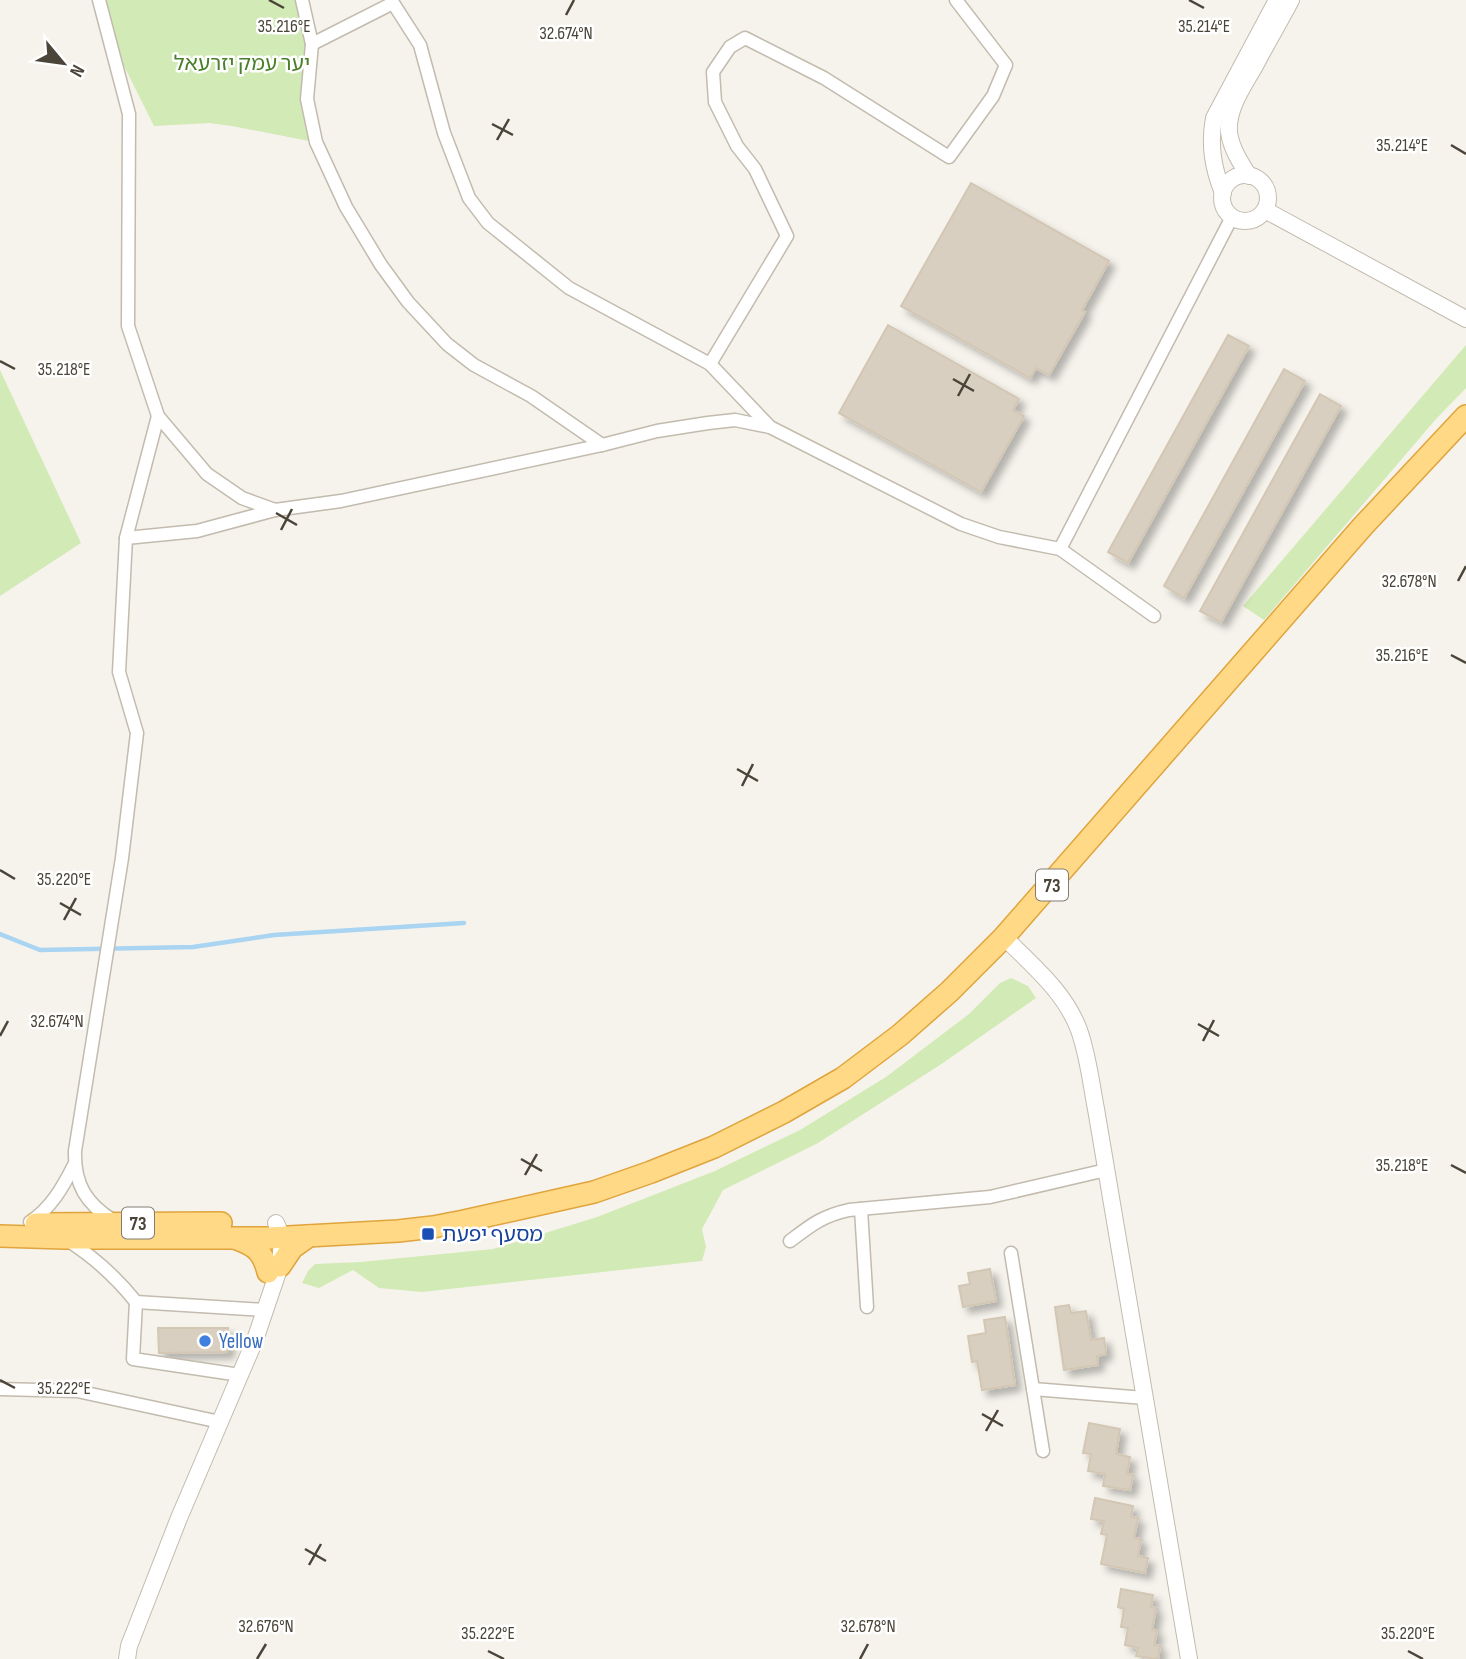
<svg xmlns="http://www.w3.org/2000/svg" width="1466" height="1659" font-family="'Sofia Sans Condensed','Noto Sans Hebrew',sans-serif">
  <style>
    .green { fill: #d2eab5 }
    .lines { fill: none; stroke-linecap: round; stroke-linejoin: round }
    .stream { stroke: #a9d4f2; stroke-width: 4.5 }
    .building { fill: #d8cfc1; stroke: #d3c7b4; stroke-width: 2; filter: url(#shadow) }
    .minor-casing { stroke: #c2bbae; stroke-width: 15 }
    .tertiary-casing { stroke: #c2bbae; stroke-width: 18 }
    .trunk-casing { stroke: #e0a43c; stroke-width: 24 }
    .minor { stroke: #fff; stroke-width: 12 }
    .tertiary { stroke: #fff; stroke-width: 16 }
    .trunk { stroke: #ffd985; stroke-width: 21 }
    .ticks { fill: none; stroke: #4b4439; stroke-width: 2.5 }
    .transit-dot { fill: #1a4fb4; stroke: #fff; stroke-width: 2.5 }
    .shop-dot { fill: #3f7fe0; stroke: #fff; stroke-width: 2.5 }
    .labels { text-anchor: middle; stroke-width: 5; stroke-linejoin: round; paint-order: stroke }
    .shield { fill: #fff; stroke: #817c74; stroke-width: 2 }
    .shield-label { font-size: 19px; font-weight: bold; fill: #4b4439 }
    .park-label { font-size: 21px; fill: #4a7f2a; stroke: #fff }
    .transit-label { font-size: 21px; fill: #164399; stroke: #fff; text-anchor: start }
    .shop-label { font-size: 21px; fill: #366cbe; stroke: #fff; text-anchor: start }
    .ticks-label { font-size: 18px; text-anchor: middle; fill: #4b4439; stroke: #fff; stroke-width: 5; stroke-linejoin: round; paint-order: stroke }
  </style>
  <defs>
    <filter id="shadow"><feDropShadow dx="6" dy="6" stdDeviation="3.5" flood-color="#0004"/></filter>
  </defs>
  <rect width="100%" height="100%" fill="#f6f3ec"/>
  <g class="green">
    <path d="M95,0h202l15,78 -3,63 -77,-15 -23,-3 -55,3 -36,-72z"/>
    <path d="M1466,345v43l-30,31 -172,201 -21,-14z"/>
    <path d="M0,370l81,173 -81,53z"/>
    <path d="M1011,978l17,8 8,12 -96,67 -122,78 -95,47 -21,39 4,18 -4,14 -280,31 -43,-4 -26,-18 -34,18 -17,-5 6,-12 7,-7 46,-2 132,-13 104,-32 118,-46 85,-41 86,-53 83,-63 31,-31z"/>
  </g>
  <g class="lines">
    <path class="stream" d="M0,934l40,16 153,-3 81,-12 190,-12"/>
  </g>
  <g class="building">
    <path d="M971,183l138,78 -27,49 3,2 -36,63 -13,-7 -6,10 -129,-72z"/>
    <path d="M888,325l131,74 -6,11 11,6 -43,76 -142,-79z"/>
    <path d="M1228,335l21,11 -121,217 -20,-11z"/>
    <path d="M1284,369l21,12 -121,217 -20,-12z"/>
    <path d="M1320,394l21,12 -120,216 -21,-11z"/>
    <path d="M990,1269l6,32 -33,6 -4,-21 11,-2 -2,-11z"/>
    <path d="M1069,1305l2,8 15,-2 5,29 13,-2 2,16 -9,2 1,9 -34,5 -9,-63z"/>
    <path d="M1005,1317l10,68 -33,5 -5,-29 -5,1 -4,-26 18,-3 -2,-13z"/>
    <path d="M158,1328h70v24l-69,1z"/>
    <path d="M1089,1423l31,6 -4,25 14,3 -3,17 6,1 -3,15 -27,-4 2,-12 -17,-3 3,-17 -8,-1z"/>
    <path d="M1095,1498l38,8 -2,11 7,1 -4,20 7,1 -3,17 10,2 -3,15 -44,-9 6,-29 -6,-1 3,-13 -13,-2z"/>
    <path d="M1121,1589l32,6 -2,12 5,1 -4,22 5,1 -3,14 6,1 -2,13 -22,-3 2,-8 -13,-3 3,-17 -7,-1 3,-18 -6,-2z"/>
  </g>
  <g class="lines">
    <g class="minor-casing">
      <g id="minor">
        <path d="M99,0l30,114 -1,212 30,90 49,58 35,24 33,12 66,-9 261,-56 55,-14 51,-8 27,-3 35,7 191,97 38,13 61,12 172,-332"/>
        <path d="M302,0l10,44 -5,55 9,43 30,65 35,58 27,37 39,42 27,21 57,31 71,49"/>
        <path d="M312,44l81,-41 27,42 24,88 25,65 19,25 81,65 141,76 60,63"/>
        <path d="M710,364l77,-128 -32,-67 -18,-23 -22,-44 -2,-30 17,-25 15,-9 79,40 125,79 44,-61 13,-31 -50,-65"/>
        <path d="M158,416l-32,122 71,-7 78,-21"/>
        <path d="M1060,549l94,67"/>
        <path d="M861,1209l6,98"/>
        <path d="M114,1221c-28,-17 -40,-37 -39,-70l47,-293 15,-125 -18,-61 7,-134"/>
        <path d="M30,1222c21,-14 33,-35 44,-57"/>
        <path d="M67,1240c27,17 49,37 69,62l128,8"/>
        <path d="M790,1241c21,-16 32,-25 59,-31l141,-13 116,-27"/>
        <path d="M1011,1253l32,198"/>
        <path d="M136,1302l-3,57 107,16"/>
        <path d="M0,1389l77,2 143,31"/>
        <path d="M1033,1389l112,9"/>
      </g>
    </g>
    <g class="tertiary-casing">
      <g id="tertiary">
        <circle cx="1245" cy="198" r="23"/>
        <path d="M1249,176c-9,-14 -18,-28 -20,-44 -2,-25 17,-49 28,-70 11,-21 23,-41 34,-62"/>
        <path d="M1223,193c-10,-25 -14,-48 -9,-75l63,-118"/>
        <path d="M1265,210l201,109"/>
        <path d="M1004,937c28,28 61,55 75,93 9,25 12,53 17,79l93,550"/>
        <path d="M127,1659l2,-13 50,-128 76,-178 25,-74 2,-29 -6,-14"/>
      </g>
    </g>
    <g class="trunk-casing">
      <g id="trunk">
        <path d="M36,1224l185,-1"/>
        <path d="M0,1236l64,2h206l128,-7 35,-4 31,-6 130,-29 57,-20 63,-25 70,-35 59,-34 57,-43 49,-43 55,-55 359,-411 103,-110"/>
        <path d="M237,1239c19,7 26,13 31,33"/>
        <path d="M280,1266l12,-18 17,-12"/>
      </g>
    </g>
    <use href="#minor" class="minor"/>
    <use href="#tertiary" class="tertiary"/>
    <use href="#trunk" class="trunk"/>
  </g>
  <path class="ticks" d="M269,0l15,8M1189,0l15,8M566,15l8,-15M492,124l21,11M497,140l12,-21M1451,145l15,9M0,361l15,8M953,379l21,12M958,396l12,-22M276,513l21,12M281,530l11,-21M1458,581l8,-15M1451,655l15,8M737,769l21,12M742,786l11,-22M0,870l15,9M60,903l21,12M64,920l12,-22M1198,1024l21,12M0,1036l8,-15M1203,1041l11,-21M521,1159l21,12M1451,1165l15,8M525,1175l12,-21M0,1380l15,8M982,1414l21,12M986,1431l12,-21M305,1549l21,12M309,1565l12,-21M488,1651l16,8M1408,1651l15,8M257,1659l9,-15M860,1659l8,-15"/>
  <rect class="transit-dot" x="421" y="1227" width="14" height="14" rx="3.5"/>
  <circle class="shop-dot" cx="205" cy="1341" r="7"/>
  <g class="labels">
    <g class="shield">
      <rect x="1036" y="869.5" width="32" height="31" rx="5"/>
      <rect x="122" y="1207.5" width="32" height="31" rx="5"/>
    </g>
    <g class="shield-label">
      <text x="1052" y="892">73</text>
      <text x="138" y="1230">73</text>
    </g>
    <g class="park-label">
      <text x="242" y="70">יער עמק יזרעאל</text>
    </g>
    <g class="transit-label">
      <text x="442" y="1241">מסעף יפעת</text>
    </g>
    <g class="shop-label">
      <text x="219" y="1348">Yellow</text>
    </g>
  </g>
  <g class="ticks-label">
    <text x="284" y="32">35.216°E</text>
    <text x="1204" y="32">35.214°E</text>
    <text x="566" y="39">32.674°N</text>
    <text x="1402" y="151">35.214°E</text>
    <text x="64" y="375">35.218°E</text>
    <text x="1409" y="587">32.678°N</text>
    <text x="1402" y="661">35.216°E</text>
    <text x="64" y="885">35.220°E</text>
    <text x="57" y="1027">32.674°N</text>
    <text x="1402" y="1171">35.218°E</text>
    <text x="64" y="1394">35.222°E</text>
    <text x="266" y="1632">32.676°N</text>
    <text x="868" y="1632">32.678°N</text>
    <text x="488" y="1639">35.222°E</text>
    <text x="1408" y="1639">35.220°E</text>
  </g>
  <g transform="translate(63 63) rotate(119)" stroke="#ffffff" stroke-width="5" paint-order="stroke">
  <path d="M0-5L12 26L0 18L-12 26Z" fill="#4b4439"/>
  <text y="-10" font-size="19" font-weight="bold" text-anchor="middle" fill="#4b4439">N</text>
  </g>
</svg>
